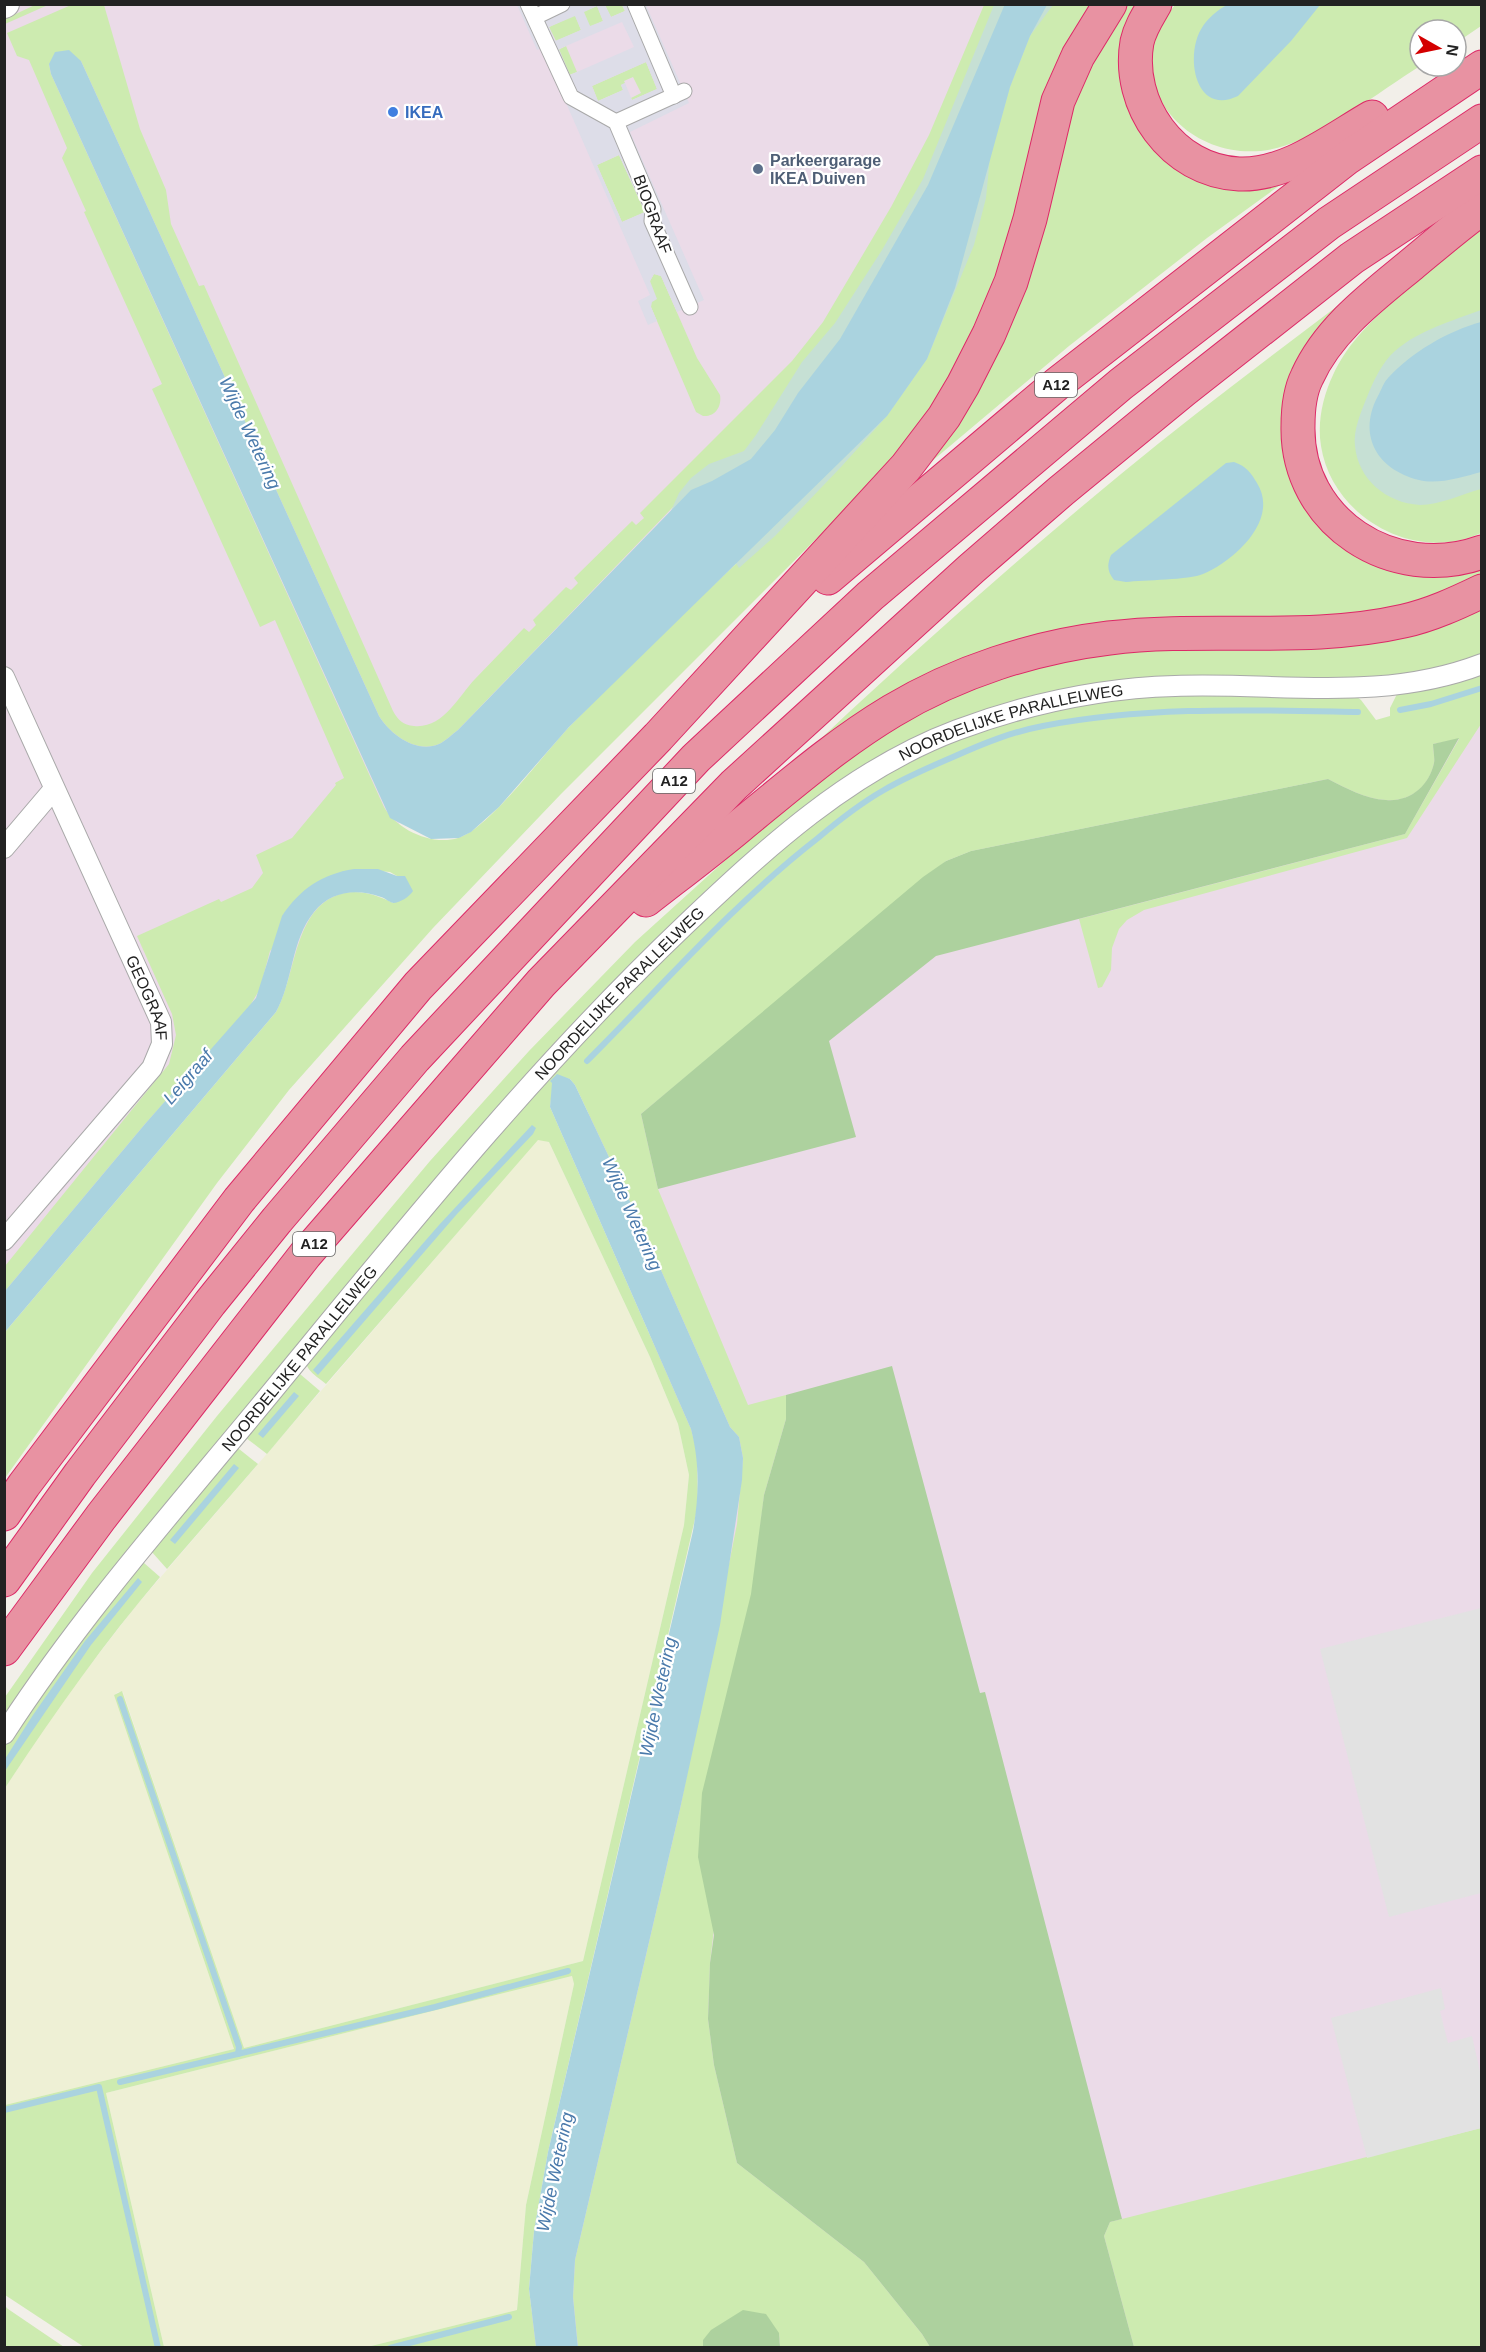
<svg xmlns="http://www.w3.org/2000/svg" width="1486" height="2352" font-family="Helvetica,sans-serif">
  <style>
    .industrial { fill: #ebdbe8 }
    .farmland { fill: #eef0d5 }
    .grass { fill: #cdebb0; fill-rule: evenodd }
    .forest { fill: #add19e }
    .wetland { fill: #c6e0d4 }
    .parking { fill: #e2e2e2 }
    .plaza { fill: #dddde8; fill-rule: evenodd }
    .water { fill: #aad3df }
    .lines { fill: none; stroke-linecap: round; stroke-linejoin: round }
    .stream { stroke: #aad3df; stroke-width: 6 }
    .pedestrian-casing { stroke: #a9a9a9; stroke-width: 17 }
    .minor-casing { stroke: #a9a9a9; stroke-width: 22 }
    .tertiary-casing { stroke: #a9a9a9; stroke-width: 28 }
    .motorway-casing { stroke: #dc2a67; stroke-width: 35 }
    .pedestrian { stroke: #fff; stroke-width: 15 }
    .minor { stroke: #fff; stroke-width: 20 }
    .tertiary { stroke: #fff; stroke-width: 26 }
    .motorway { stroke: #e892a2; stroke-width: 33 }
    .shop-dot { fill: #3f7fe0; stroke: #fff; stroke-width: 2 }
    .service-dot { fill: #5c6f8a; stroke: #fff; stroke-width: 2 }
    .labels { text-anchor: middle; stroke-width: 4.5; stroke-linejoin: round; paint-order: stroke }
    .shield { fill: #fff; stroke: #646464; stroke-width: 1.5 }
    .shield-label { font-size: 15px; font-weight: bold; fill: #222 }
    .shop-label { font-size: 16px; font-weight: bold; fill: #366cbe; stroke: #fff; text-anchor: start }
    .service-label { font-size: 16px; font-weight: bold; fill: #4e5e75; stroke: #fff; text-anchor: start }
    .street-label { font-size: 16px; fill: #222; stroke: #fff }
    .water-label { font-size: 18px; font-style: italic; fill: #4a7aab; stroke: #fff }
  </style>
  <rect width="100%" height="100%" fill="#f2efe9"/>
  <g class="industrial">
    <path d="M5,5h1029l-184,393 -446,409 -5,17 -138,193 -256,291z"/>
    <path d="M1481,708v1639l-1091,1 161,-42 162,-790 -136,-393 42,-34z"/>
  </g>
  <g class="farmland">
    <path d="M538,1139l11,3 101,215 28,67 11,51 -5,50 -101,436 -339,87 -121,-356h-5l-4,3 120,354 -229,56 -1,-317 56,-84 75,-97z"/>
    <path d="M572,1976l2,8 -48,221 -9,105 -150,37h-203l-58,-254z"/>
  </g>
  <g class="grass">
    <path d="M37,4l11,1 -43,19v-5z"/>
    <path d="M71,5h33l36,124 26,61 5,34 28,62 5,-1 189,426c5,9 10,14 21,15 29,3 44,-29 61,-47 16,-17 33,-34 49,-51l5,4 7,-7 -3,-5 33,-33 5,3 7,-7 -4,-5 58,-57 4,4 8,-7 -4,-5 152,-152 31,-39 68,-115 38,-72 55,-130h108l-19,26 -17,37 -55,200 -48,106 -43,64 -74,81 -275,275 -128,134 -144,162 -72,93 -212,295v-146l271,-320c21,-37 17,-107 68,-119 17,-3 33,2 49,10l12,-27h-8l-7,-4 -36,-3 -84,82 -10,38 -12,20 -103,115 -140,167v-25l164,-202 7,-29 -4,-21 -35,-78 82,-37 2,3 31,-14 11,-15 -7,-18 36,-17 44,-53 -1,-2 9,-5 -69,-158 -15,7 -108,-238 10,-5 -78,-172 2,-1 -24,-53 5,-10 -38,-88 -12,-4 -10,-23zM81,61l298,655c11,18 37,38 60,28 7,-3 13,-10 19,-14l215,-223 99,23c-69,64 -137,129 -202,196 -25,26 -81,103 -112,112 -26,8 -61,-8 -74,-31l-333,-733 -2,-10z"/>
    <path d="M605,5h17l3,6 -14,6z"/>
    <path d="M1122,5h16l-7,16 47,138 127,8 -98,71 -138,108 -182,153 31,-35 144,-344z"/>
    <path d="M1175,5h306v21l-25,17v-13h-36v36c-40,25 -98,71 -143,82 -88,22 -167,-70 -102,-143z"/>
    <path d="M597,6l6,15 -13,6 -7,-15z"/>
    <path d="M575,15l6,15 -25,11 -7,-14z"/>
    <path d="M566,46l11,26 -8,3 -11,-25z"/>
    <path d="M646,62l11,27 -25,11 -1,-2 10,-5 -8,-16 -9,4 1,2 -4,2 2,5 -25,11 -6,-15z"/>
    <path d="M619,155l26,57 -23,10 -25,-57z"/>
    <path d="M1481,228v305c-66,31 -149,-16 -160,-87 -4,-24 2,-50 12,-71 16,-35 43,-58 71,-83 25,-22 51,-43 77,-64z"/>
    <path d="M1383,272l-92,122 52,153c20,13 44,27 69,27 23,0 47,-6 69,-8v16l-76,30 -378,32 -281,166c121,-117 245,-229 375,-336 85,-70 174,-136 262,-202z"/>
    <path d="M654,274l7,2 36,82 23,37c2,12 -5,22 -17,21l-7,-4 -45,-105 -1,-26z"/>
    <path d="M1481,607v52l-40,14 -384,24 -207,85 -310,283 -535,660v-28l87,-124 125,-157 213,-255 99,-110 106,-109 146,-132 103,-78 41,-22 47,-21 84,-28z"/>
    <path d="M1481,669v55l-74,114 -263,72 -17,10 -8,9 -7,19 -1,22 -9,17 -4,1 -19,-69 326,-85 54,-95 -26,5c0,6 2,14 1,19 -5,24 -24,39 -48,37 -21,-1 -40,-12 -58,-21l-357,72 -25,10 -305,253 17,75 90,216 38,-10v24l-22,76 -54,468 -2,56 6,46 23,98 127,99 58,72 8,13h-150l-1,-14 -76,7v7h-125l-5,-50 2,-37 105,-451 57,-285 6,-66 -4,-21 -9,-10 -88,-200 -67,-142 -5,-6 -11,-2 -6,6 -3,24 141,322 6,23 1,54 -150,646 -14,79 -5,58 7,58h-169l150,-37 9,-105 48,-221 -2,-8 -466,117 58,254h-80l-79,-52v-190l229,-56 -120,-354 8,-4 122,357 339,-87 101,-436 5,-50 -11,-51 -28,-67 -101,-215 -11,-2 -212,244c-8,-7 -22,-14 -20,-26l294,-343 223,-205 81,-50 89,-38 126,-28h234l8,6 15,20 14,-4v-8l7,-14z"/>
    <path d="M296,1373l4,1 20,17 -53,63 -21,-16z"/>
    <path d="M234,1445l24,19 -91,105 -16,-18z"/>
    <path d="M138,1562l6,1 16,14c-57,67 -107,138 -155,211v-45z"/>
    <path d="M1481,2128v219h-347l-30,-111 6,-14z"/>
    <path d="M5,2306l3,3 56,38h-59z"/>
  </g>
  <g class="forest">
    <path d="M1459,738l-54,96 -469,122 -107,85 27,96 -198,52 -17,-75 282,-237 23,-16 25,-10 357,-72c18,9 37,20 58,21 24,2 43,-14 48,-37 1,-5 -1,-13 -1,-19z"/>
    <path d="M892,1366l88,327 5,-1 137,527 -12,3 -6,14 30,111h-204l-8,-13 -58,-72 -127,-99 -23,-98 -6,-46 2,-56 4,-28 -16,-78 4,-64 49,-199 13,-99 22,-76v-24z"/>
    <path d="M743,2310l23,4 13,19 1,14h-77v-7l8,-10z"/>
  </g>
  <g class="wetland">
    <path d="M994,5h37l-46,141 52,-141h16l-23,31 -20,51 -20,70 -4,41 -12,47 -47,114 -40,57 -46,51 -66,69 -36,32 -5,-8 -64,-47 9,-20 12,-15 18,-14 35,-13 12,-16 46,-73 33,-39 47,-73 41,-71z"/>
    <path d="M1481,310v179c-18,5 -42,16 -61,16 -34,-2 -62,-26 -65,-59 -2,-16 6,-34 12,-49 6,-15 15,-35 28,-46 24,-21 57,-30 86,-41z"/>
  </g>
  <g class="parking">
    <path d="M1481,1608v285l-92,24 -69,-268z"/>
    <path d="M1441,1988l4,21 -5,2 8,32 24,-7 9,40v52l-114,30 -36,-140z"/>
  </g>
  <path class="plaza" d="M517,5h88l6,12 14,-6 -3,-6h24l43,98 -59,29 74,168 -27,12 -16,-36 -7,-2 -4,7 7,18 -5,3 -1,5 6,14 -9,4 -10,-24 12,-6 -108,-247 -5,2zM597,6l6,15 -13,5 -6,-14zM575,16l6,14 -26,11 -6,-14zM622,22l12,25 -64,28 -11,-26zM646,62l11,27 -25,11 -7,-17 -4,2 2,5 -25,11 -6,-15zM619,155l26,57 -23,10 -25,-57z"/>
  <g class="water">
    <path d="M1005,4l42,1 -17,31 -20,51 -55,201 -28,71 -40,57 -318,311 -70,80 -28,25 -12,6 -28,1 -41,-21 -339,-744 -2,-10 6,-12 14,-2 12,11 298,655c11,18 37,38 60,28 7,-3 13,-10 19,-14l233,-240 21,-9 39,-22 24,-29 23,-37 42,-54 88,-154z"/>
    <path d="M1227,5h93l-29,36 -53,55c-44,21 -54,-43 -35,-70 5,-8 16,-17 24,-21z"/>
    <path d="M1481,322v150c-19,5 -43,13 -62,8 -44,-11 -62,-47 -40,-86 3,-6 5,-12 9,-16 24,-26 60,-47 93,-56z"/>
    <path d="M1234,462c12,4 17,11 23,21 23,37 -23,78 -54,91 -13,6 -60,6 -77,8l-12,-2c-7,-9 -7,-15 -3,-25l115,-92z"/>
    <path d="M354,869h24l19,7h8l8,15c-4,6 -12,11 -19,12 -4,0 -9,-5 -13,-6 -24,-9 -51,-6 -67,15 -23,28 -21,70 -38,100l-271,320v-41l140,-167 111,-126 26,-82c18,-27 40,-42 72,-47z"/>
    <path d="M557,1074l13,5 5,6 67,142 88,200 9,10 4,21 -1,22 -22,145 -40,184 -105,451 -2,37 5,51 -42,-1 -7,-58 5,-58 14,-79 145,-621c6,-35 7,-67 -2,-102l-141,-322 2,-24 -2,-2z"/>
    <path d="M532,1125l4,3 -3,6 -76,80 -139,161 -5,-5 126,-145z"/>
    <path d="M294,1392l5,4 -36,42 -5,-4z"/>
    <path d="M234,1464l5,4 -64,76 -5,-4z"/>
    <path d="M138,1578l4,4 -51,63 -86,126v-12l28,-44 52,-74z"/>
  </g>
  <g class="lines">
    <g class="stream">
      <path d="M1400,710l31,-6 51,-16"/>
      <path d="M587,1061c76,-76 146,-157 231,-223 20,-17 43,-35 66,-48 22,-13 46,-23 69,-33 29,-13 58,-25 90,-31 104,-20 210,-16 315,-14"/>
      <path d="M120,1699l119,348 -1,7"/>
      <path d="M120,2082l315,-75 133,-36"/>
      <path d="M4,2110l95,-23 59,261"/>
      <path d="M390,2348l119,-31"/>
    </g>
    <g class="pedestrian-casing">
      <g id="pedestrian">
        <path d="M528,4l43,93 45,25 37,87 -1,12 38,86"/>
        <path d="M635,4l39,92"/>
        <path d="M535,17l27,-13"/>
        <path d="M616,122l68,-31"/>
      </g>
    </g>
    <g class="minor-casing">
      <g id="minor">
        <path id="s1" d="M4,677l157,345 1,22 -10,24 -148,172"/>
        <path d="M4,848l50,-59"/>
        <path id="s2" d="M4,1734c81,-125 181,-236 275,-351 129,-157 257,-316 405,-457 81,-77 166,-156 273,-196 70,-26 143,-42 218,-44 105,-4 205,17 307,-22"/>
      </g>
    </g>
    <g class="tertiary-casing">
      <path id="tertiary" d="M4,5l2,-1"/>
    </g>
    <g class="motorway-casing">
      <g id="motorway">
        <path d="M1155,4c-7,12 -15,24 -18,38 -11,62 35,129 102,132 48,2 93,-34 133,-57"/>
        <path d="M1482,208c-25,18 -48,38 -71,57 -39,32 -83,65 -104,112 -7,14 -9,33 -9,49 -2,96 95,158 184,126"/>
        <path d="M828,578l229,-194 290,-226 135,-91"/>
        <path d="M646,900c32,-25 64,-49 95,-75 49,-40 96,-81 151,-114 65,-39 142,-64 217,-73 98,-12 199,5 295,-17 27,-6 53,-18 78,-30"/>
        <path d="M4,1514l20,-29 215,-285 179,-214 240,-249 248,-270 38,-50 19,-32 26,-51 22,-52 19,-63 28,-118 20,-45 32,-52"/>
        <path d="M4,1580l76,-106 130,-171 67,-83 138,-162 281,-300 174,-162 251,-212 208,-161 153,-102"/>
        <path d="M4,1649l97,-132 204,-262 236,-272 193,-198 237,-216 90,-78 123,-101 168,-132 130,-86"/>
      </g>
    </g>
    <use href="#pedestrian" class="pedestrian"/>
    <use href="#minor" class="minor"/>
    <use href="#tertiary" class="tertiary"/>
    <use href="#motorway" class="motorway"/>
  </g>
  <circle class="shop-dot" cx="393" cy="112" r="6"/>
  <circle class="service-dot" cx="758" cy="169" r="6"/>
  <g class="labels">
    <g class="shield">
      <rect x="1035" y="373" width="42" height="24" rx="4.5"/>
      <rect x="653" y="769" width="42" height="24" rx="4.5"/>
      <rect x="293" y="1232" width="42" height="24" rx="4.5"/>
    </g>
    <g class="shield-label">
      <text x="1056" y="390">A12</text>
      <text x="674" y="786">A12</text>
      <text x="314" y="1249">A12</text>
    </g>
    <g class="shop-label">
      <text x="405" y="118">IKEA</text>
    </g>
    <g class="service-label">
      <text x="770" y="166">Parkeergarage<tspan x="770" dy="18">IKEA Duiven</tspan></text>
    </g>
    <g class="street-label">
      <text transform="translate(653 214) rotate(70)" y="6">BIOGRAAF</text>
      <text dy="6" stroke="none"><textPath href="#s2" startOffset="1450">NOORDELIJKE PARALLELWEG</textPath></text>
      <text dy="6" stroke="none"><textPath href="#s2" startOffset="964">NOORDELIJKE PARALLELWEG</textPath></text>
      <text dy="6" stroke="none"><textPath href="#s1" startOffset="352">GEOGRAAF</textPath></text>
      <text dy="6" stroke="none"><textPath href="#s2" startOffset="478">NOORDELIJKE PARALLELWEG</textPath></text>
    </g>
    <g class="water-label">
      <text transform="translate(250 433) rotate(65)" y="6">Wijde Wetering</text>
      <text transform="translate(188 1077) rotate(-49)" y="6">Leigraaf</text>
      <text transform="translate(632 1214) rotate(66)" y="6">Wijde Wetering</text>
      <text transform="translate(658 1697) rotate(-78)" y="6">Wijde Wetering</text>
      <text transform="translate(555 2172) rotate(-78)" y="6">Wijde Wetering</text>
    </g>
  </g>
  <rect width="1486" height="2352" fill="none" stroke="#222222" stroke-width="12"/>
  <g transform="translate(1438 48) rotate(99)"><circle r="28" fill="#ffffff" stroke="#a7a7a7" stroke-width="1.5"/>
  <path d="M0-4.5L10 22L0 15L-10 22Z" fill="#d40000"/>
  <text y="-9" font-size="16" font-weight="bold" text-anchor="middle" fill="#222222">N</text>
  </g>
</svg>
